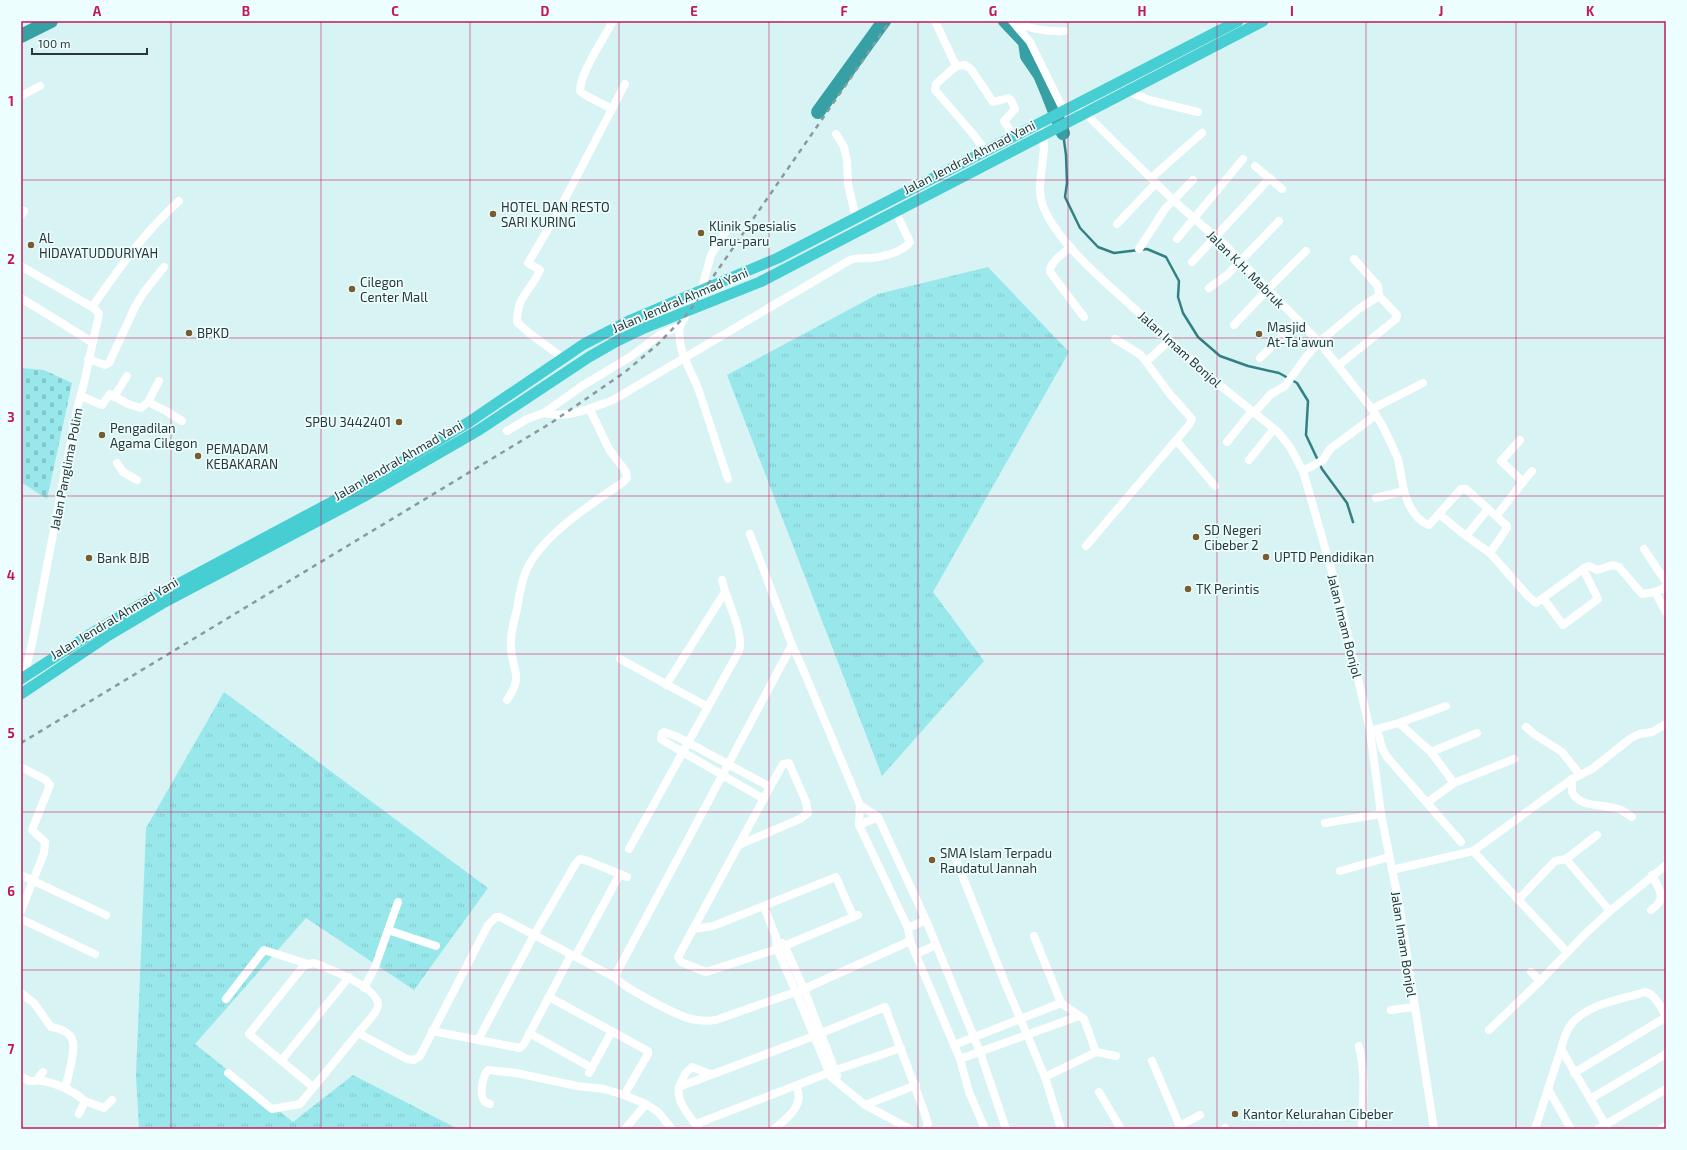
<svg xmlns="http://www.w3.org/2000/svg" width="1687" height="1150" font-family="'Exo 2',sans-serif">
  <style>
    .grass { fill: url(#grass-tufts) }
    .cemetery { fill: url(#cemetery-stones) }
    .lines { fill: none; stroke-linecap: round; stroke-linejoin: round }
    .stream { stroke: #338083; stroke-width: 2.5 }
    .river { stroke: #37a0a4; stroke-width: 14 }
    .minor { stroke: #fff; stroke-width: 8 }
    .highway { stroke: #47ced3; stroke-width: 11 }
    .rail { stroke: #879b9c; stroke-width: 2.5; stroke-dasharray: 5 5; stroke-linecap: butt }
    .grid { fill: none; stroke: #c2185b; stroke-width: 1; stroke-opacity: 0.55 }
    .poi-dot { fill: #785b2f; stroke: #edfefe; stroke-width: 1.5 }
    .labels { text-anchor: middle; stroke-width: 3.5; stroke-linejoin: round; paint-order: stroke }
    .street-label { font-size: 13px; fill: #2b3637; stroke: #edfefe }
    .poi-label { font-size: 13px; fill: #2b3637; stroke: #edfefe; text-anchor: start }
    .neatline { fill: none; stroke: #c2185b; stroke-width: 1.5 }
    .grid-label { font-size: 13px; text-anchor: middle; font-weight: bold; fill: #c2185b }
  </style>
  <defs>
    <pattern id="grass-tufts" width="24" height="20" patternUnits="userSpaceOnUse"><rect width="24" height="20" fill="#98e8eb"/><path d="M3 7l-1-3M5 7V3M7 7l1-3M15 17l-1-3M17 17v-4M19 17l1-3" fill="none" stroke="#83c8ca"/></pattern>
    <pattern id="cemetery-stones" width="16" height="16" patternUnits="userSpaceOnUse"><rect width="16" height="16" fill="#98e8eb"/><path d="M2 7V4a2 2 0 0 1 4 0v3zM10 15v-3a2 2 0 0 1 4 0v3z" fill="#83c8ca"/></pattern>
  </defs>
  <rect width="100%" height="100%" fill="#d7f3f4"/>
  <g class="grass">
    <path d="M988,267l81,85 -136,240 51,69 -102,115 -155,-401 151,-81z"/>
    <path d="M224,692l264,196 -74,102 -108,-72 -111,126 98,78 60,-47 105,54h-319l-3,-53 10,-248z"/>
  </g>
  <path class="cemetery" d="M21,368l23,2 28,13 -25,116 -26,-17z"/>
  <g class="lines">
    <path class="stream" d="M1063,133l3,22 1,28 -2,14 15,31 18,19 16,6 33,-4 19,8 13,24 -1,16 5,16 15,24 22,19 28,10 31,7 18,10 11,18 -2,34 16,34 25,34 6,19"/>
    <g class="river">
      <path d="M1005,21l20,21 2,14 13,19 8,19 15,39"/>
      <path d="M21,36l30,-15"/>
      <path d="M818,112l66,-91"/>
    </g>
    <g class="minor">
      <path d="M935,21l21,45 -20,18 -1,6 38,44 13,17"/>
      <path d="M1012,21l18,21 34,69"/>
      <path d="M1016,23c17,6 30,9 48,8"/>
      <path d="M956,66l9,-1 6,4 22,33 15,-4 3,2 4,9 -11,12 10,16"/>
      <path d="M1128,91l21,9 49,12"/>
      <path d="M21,96l19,-10"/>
      <path d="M612,109l-27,-14 -5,-4c0,-18 24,-53 33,-70"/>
      <path d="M1082,110l91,90 54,47 92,95 53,67 10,16 8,16 8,18 6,32 -28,7"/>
      <path d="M1042,131c5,19 -2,39 -2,58 -1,32 43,73 66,94l105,95 67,54 12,15 13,24 35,122 32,137 11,84 18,90 35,225"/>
      <path d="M836,134l8,13 3,14 1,23 8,35"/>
      <path d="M1255,166l27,23"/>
      <path d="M1151,178l51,-45"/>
      <path d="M21,215l3,-4"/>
      <path d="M1117,224l39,-41"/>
      <path d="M726,231l-15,24 -8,29 -23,42c-4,24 11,43 19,65 10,29 19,59 29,88"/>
      <path d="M1177,239l66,-80"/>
      <path d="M1071,247c-7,6 -22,15 -21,25l34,45"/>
      <path d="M1139,249l26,-40 28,-29"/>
      <path d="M1354,259l24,27 1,10"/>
      <path d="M1192,262l78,-84"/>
      <path d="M21,266l71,41 4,3 3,4 -15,69 -7,26 -44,230 -9,38"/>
      <path d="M1209,288l18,-13 52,-54"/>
      <path d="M21,298l71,44"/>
      <path d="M92,307c26,-37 53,-76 87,-106"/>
      <path d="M1234,325l34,-36 38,-38"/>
      <path d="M563,358l-34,-25 -12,-11c0,-27 14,-31 23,-52l-12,-7 29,-49 68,-130"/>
      <path d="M1260,358l38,-38"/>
      <path d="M88,359l17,6 4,-2 26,-56 9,-15 20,-25"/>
      <path d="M1147,361l23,-21"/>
      <path d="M81,396l21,9 8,-11 18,10 13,4 7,-6 18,9 16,10"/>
      <path d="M114,397l13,-21"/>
      <path d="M148,402l11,-21"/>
      <path d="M1372,409l51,-26"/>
      <path d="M544,413c25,6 47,-5 69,-13l237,-140c8,-3 15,-1 22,-2 13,-2 31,-6 38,-16l-15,-31"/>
      <path d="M1254,413l17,-19 14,-8 21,-29 13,-15 41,-34 19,-12 18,19 -1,4 -57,46"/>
      <path d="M507,431l20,-12 17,-6 38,-27 48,-29 31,-23 19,-8"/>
      <path d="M1176,440l39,46"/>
      <path d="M1227,442l25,-31"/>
      <path d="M1249,460l25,-31"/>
      <path d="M117,463l6,9 14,8"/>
      <path d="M1303,471l20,-11 7,-11 46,-34"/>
      <path d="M1523,482l9,-11"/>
      <path d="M1404,491c4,14 11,29 25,34l32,-36h5l41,37v2l-17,25"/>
      <path d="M1439,514l27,22 24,17 38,43 8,7 50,-36 3,-1 8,4 16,-5 6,2 23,27 13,-2 11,20"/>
      <path d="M1497,515l26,-33 -22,-21 19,-21"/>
      <path d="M750,534l42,111"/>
      <path d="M1466,536l22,-27"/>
      <path d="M1086,546l103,-121 3,-6 -23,-26 -28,-38 -26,-16"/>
      <path d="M1644,549l22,33"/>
      <path d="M1655,592l11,-5"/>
      <path d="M1543,598l20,27 35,-26 -15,-30"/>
      <path d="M620,659l88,48"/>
      <path d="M666,685l59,-93"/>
      <path d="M507,700c18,-26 4,-29 4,-55 -1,-11 3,-24 6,-36 2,-12 4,-26 9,-38 16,-36 64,-66 96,-88l5,-5 -1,-6 -17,-23 -19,-39"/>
      <path d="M1399,723l32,29 23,31 -26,19"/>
      <path d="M1526,727l8,7 28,18 18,23"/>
      <path d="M1377,729l5,19 5,9 74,85"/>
      <path d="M1373,730l26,-7 47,-17"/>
      <path d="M1431,752l46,-19"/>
      <path d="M21,767l25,13 4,5 -18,45 13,12 -1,11 -23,58"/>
      <path d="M1572,779v13c8,16 31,12 46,17 5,1 9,5 14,8"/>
      <path d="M1454,783l60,-24"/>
      <path d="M764,799l-97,-56 -6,-4 1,-6 2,-1 14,5 92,50"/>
      <path d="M860,805l18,12 48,103 54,132 26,77"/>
      <path d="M1325,823l56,-9"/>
      <path d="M859,825l19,-8"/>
      <path d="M741,844l59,-25 8,-6 -2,-11 -17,-39 -6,1 -13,23 -92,170 3,5 25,10 71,-23 81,-34"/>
      <path d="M629,849l110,-198c6,-17 -13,-51 -17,-71"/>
      <path d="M1473,851l94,101"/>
      <path d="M1566,859l44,52"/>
      <path d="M956,860l49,123 40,94 16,52"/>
      <path d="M1392,870l81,-19 99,-72 20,-10 39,-31 8,-4 13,-2 14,-8"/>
      <path d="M1340,871l49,-14"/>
      <path d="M21,875l85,40"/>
      <path d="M1518,900l37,-39 11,-2 31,-24"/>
      <path d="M764,907l12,30 1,12 19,43 35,85 34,28 45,24"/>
      <path d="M1651,910c17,-11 8,-21 1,-35"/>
      <path d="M21,919l74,35"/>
      <path d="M908,928l18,-8"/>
      <path d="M694,929l19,-3 123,-49 17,39"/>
      <path d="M388,930l48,16"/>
      <path d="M1034,936l27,67 23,16 12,33 20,4"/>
      <path d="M910,941l-106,48 -88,31c-8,1 -16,1 -25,-1 -13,-3 -67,-31 -75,-41l1,-6 175,-327 13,29 55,131 -1,20 49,103 2,13 50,118 9,33 16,37"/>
      <path d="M782,943l2,2 20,44 33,87"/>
      <path d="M916,954l20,-9"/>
      <path d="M575,957l45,-83"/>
      <path d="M1531,972l9,9"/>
      <path d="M364,988l11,-21 23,-65"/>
      <path d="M21,993l13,10 17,24c8,1 20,5 22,15 2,9 -5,36 -8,46"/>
      <path d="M549,997l99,54v3l-21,36"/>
      <path d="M226,999l38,-49 44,14"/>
      <path d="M1391,1010l23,-3"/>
      <path d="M1489,1030l51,-49 46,-48 24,-22 56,-46"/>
      <path d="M432,1031l88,17 4,-4 47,-89"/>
      <path d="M529,1033l63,35"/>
      <path d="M478,1040l56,-105 42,-72 4,-4 8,2 39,16"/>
      <path d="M954,1045l107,-42"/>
      <path d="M1359,1046c7,29 4,54 3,83"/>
      <path d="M960,1059l119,-43"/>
      <path d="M281,1061l68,-84"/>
      <path d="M1152,1061l29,68"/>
      <path d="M228,1073l44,36 28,-5 58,-71 49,26 7,1 6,-4 68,-131 8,-8h4l116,61"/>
      <path d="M589,1073l23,-42"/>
      <path d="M1574,1073l92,-56"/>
      <path d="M21,1076l8,5h7l7,-9"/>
      <path d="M1045,1077l51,-25"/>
      <path d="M38,1080c19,3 33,9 47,21l-6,13"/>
      <path d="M313,1087l-64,-53 53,-66 6,-4 6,-1c13,5 66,25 64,43 -1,7 -15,21 -20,27"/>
      <path d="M679,1087l6,-13 7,-7 18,7"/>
      <path d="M1548,1089l23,40"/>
      <path d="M1099,1092l22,37"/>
      <path d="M1590,1099l76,-45"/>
      <path d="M85,1101l19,7 8,-8"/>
      <path d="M490,1104l-5,-2c-6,-7 -3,-23 2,-31l1,-1 28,3 61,13 27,3 20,6 22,9 12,8 14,17"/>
      <path d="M865,1105l51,-20"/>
      <path d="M696,1124l140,-54 65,-22"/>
      <path d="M1179,1126l21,-11"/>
      <path d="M1225,1128v1"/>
      <path d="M625,1129l21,-25"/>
      <path d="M699,1129c-9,-13 -23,-26 -20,-42l135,-51 71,-29 39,104 4,13 -2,5"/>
      <path d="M774,1129c13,-11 32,-24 22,-43"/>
      <path d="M1535,1129l26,-80"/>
      <path d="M1598,1129l68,-40"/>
      <path d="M1608,1129l-47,-80c2,-7 4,-16 9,-23 15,-22 51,-26 75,-34 10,2 16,16 21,24"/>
      <path d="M1661,1129l5,-3"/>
    </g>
    <g class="highway">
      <path d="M21,679l68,-44 59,-35 197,-105 84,-49 40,-24 115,-78 47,-24 147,-62 460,-237"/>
      <path d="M21,694l88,-59 54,-32 200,-106 116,-67 110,-73 28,-16 25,-12 118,-47 503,-261"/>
    </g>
    <path class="rail" d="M21,743l530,-320 74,-51 32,-27 31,-32 202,-292"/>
  </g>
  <path class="grid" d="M171,21v1108M321,21v1108M470,21v1108M619,21v1108M769,21v1108M918,21v1108M1068,21v1108M1217,21v1108M1366,21v1108M1516,21v1108M21,180h1645M21,338h1645M21,496h1645M21,654h1645M21,812h1645M21,970h1645"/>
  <g class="poi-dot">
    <circle cx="493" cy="214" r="4"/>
    <circle cx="701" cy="233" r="4"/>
    <circle cx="31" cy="245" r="4"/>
    <circle cx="352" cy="289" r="4"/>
    <circle cx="189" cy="333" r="4"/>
    <circle cx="1259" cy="334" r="4"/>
    <circle cx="399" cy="422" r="4"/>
    <circle cx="102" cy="435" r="4"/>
    <circle cx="198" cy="456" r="4"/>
    <circle cx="1196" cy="537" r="4"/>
    <circle cx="1266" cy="557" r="4"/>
    <circle cx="89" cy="558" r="4"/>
    <circle cx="1188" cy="589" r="4"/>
    <circle cx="932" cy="860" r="4"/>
    <circle cx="1235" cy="1114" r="4"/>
  </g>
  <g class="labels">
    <g class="street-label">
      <text transform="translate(969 157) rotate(-27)" y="5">Jalan Jendral Ahmad Yani</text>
      <text transform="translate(1246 269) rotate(45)" y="5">Jalan K.H. Mabruk</text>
      <text transform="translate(680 300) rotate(-23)" y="5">Jalan Jendral Ahmad Yani</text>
      <text transform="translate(1180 349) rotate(42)" y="5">Jalan Imam Bonjol</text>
      <text transform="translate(398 460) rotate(-30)" y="5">Jalan Jendral Ahmad Yani</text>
      <text transform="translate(66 469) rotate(-79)" y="5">Jalan Panglima Polim</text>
      <text transform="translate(114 618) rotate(-31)" y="5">Jalan Jendral Ahmad Yani</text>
      <text transform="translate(1345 626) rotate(76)" y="5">Jalan Imam Bonjol</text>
      <text transform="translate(1404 944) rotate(81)" y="5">Jalan Imam Bonjol</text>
    </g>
    <g class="poi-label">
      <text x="501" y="212">HOTEL DAN RESTO<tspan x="501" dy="15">SARI KURING</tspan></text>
      <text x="709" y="231">Klinik Spesialis<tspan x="709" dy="15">Paru-paru</tspan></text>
      <text x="39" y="243">AL<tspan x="39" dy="15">HIDAYATUDDURIYAH</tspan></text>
      <text x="360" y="287">Cilegon<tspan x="360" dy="15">Center Mall</tspan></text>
      <text x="1267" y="332">Masjid<tspan x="1267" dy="15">At-Ta'awun</tspan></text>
      <text x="197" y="338">BPKD</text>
      <text x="391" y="427" text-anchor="end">SPBU 3442401</text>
      <text x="110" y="433">Pengadilan<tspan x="110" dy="15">Agama Cilegon</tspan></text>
      <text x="206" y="454">PEMADAM<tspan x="206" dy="15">KEBAKARAN</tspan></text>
      <text x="1204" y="535">SD Negeri<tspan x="1204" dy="15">Cibeber 2</tspan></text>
      <text x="1274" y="562">UPTD Pendidikan</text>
      <text x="97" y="563">Bank BJB</text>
      <text x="1196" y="594">TK Perintis</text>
      <text x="940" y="858">SMA Islam Terpadu<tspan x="940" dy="15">Raudatul Jannah</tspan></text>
      <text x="1243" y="1119">Kantor Kelurahan Cibeber</text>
    </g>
  </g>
  <rect width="1687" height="1150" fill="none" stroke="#edfefe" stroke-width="44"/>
  <path d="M32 48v6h115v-6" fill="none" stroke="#2b3637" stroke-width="2"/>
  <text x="38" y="48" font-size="12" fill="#2b3637" stroke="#edfefe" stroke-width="3" paint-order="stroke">100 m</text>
  <rect x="22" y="22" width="1643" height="1106" class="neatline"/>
  <g class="grid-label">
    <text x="97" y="16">A</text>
    <text x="246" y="16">B</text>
    <text x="395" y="16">C</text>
    <text x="545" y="16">D</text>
    <text x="694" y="16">E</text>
    <text x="844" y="16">F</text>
    <text x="993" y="16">G</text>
    <text x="1142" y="16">H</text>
    <text x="1292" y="16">I</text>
    <text x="1441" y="16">J</text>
    <text x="1590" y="16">K</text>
    <text x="11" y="106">1</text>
    <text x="11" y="264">2</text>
    <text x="11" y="422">3</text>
    <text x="11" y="580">4</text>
    <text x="11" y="738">5</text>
    <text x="11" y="896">6</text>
    <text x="11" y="1054">7</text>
  </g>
</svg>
